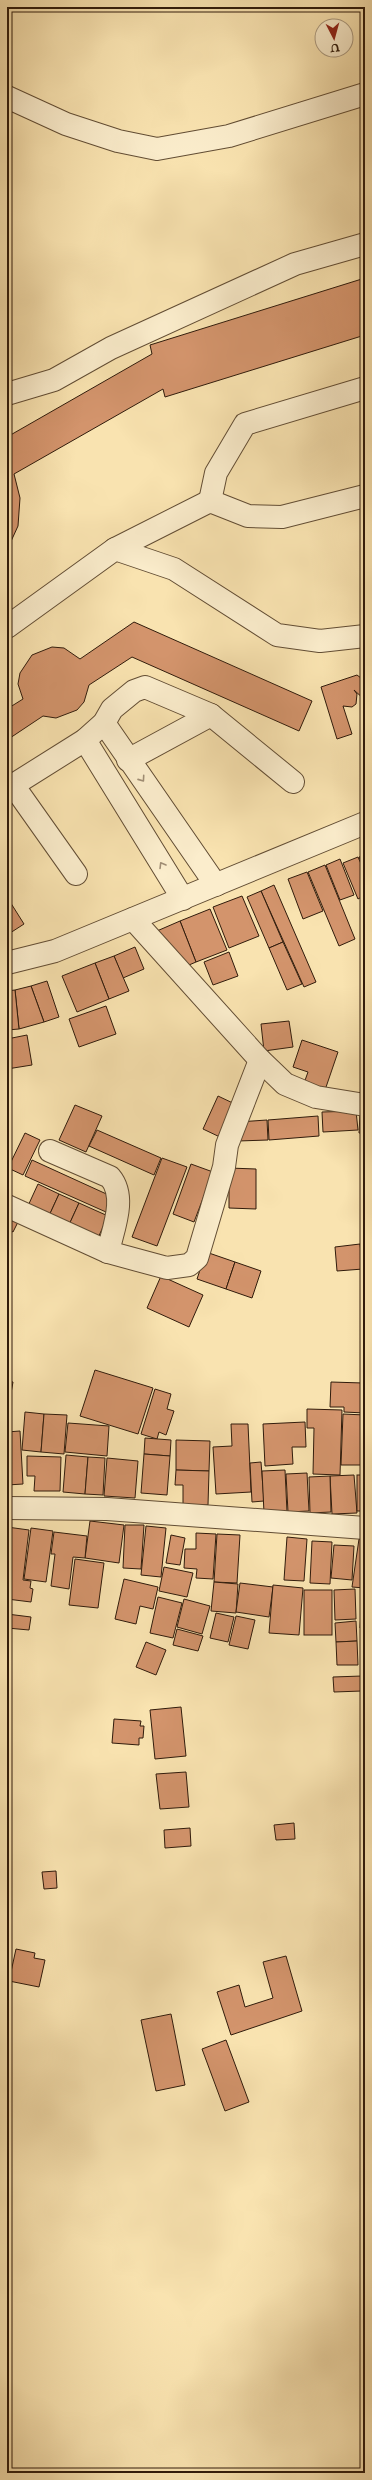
<svg xmlns="http://www.w3.org/2000/svg" width="372" height="2480" font-family="'IM FELL English',serif">
  <style>
    .building { fill: #d3946c; stroke: #301b0b }
    .lines { fill: none; stroke-linecap: round; stroke-linejoin: round }
    .minor-casing { stroke: #624d34; stroke-width: 24 }
    .minor { stroke: #fbedcc; stroke-width: 22 }
    .oneway { stroke: #a08e75 }
  </style>
  <rect width="100%" height="100%" fill="#f9e3b0"/>
  <filter id="stains"><feTurbulence type="fractalNoise" baseFrequency=".005" numOctaves="4"/><feColorMatrix values="0 0 0 0 .2 0 0 0 0 .09 0 0 0 0 .02 0 0 0 .5 -.17"/></filter>
  <radialGradient id="worn" r=".72"><stop offset=".6" stop-color="#630" stop-opacity="0"/><stop offset="1" stop-color="#630" stop-opacity=".3"/></radialGradient>
  <g class="building">
    <path d="M365,278v57l-200,62 -2,-8 -149,85 6,24 -2,28 -11,24v-113l145,-83 -2,-9z"/>
    <path d="M134,622l178,79 -13,30 -167,-74 -43,28 -5,17 -7,8 -21,8 -13,-2 -36,24v-31l16,-10 -5,-15 2,-11 12,-18 20,-8 12,1 16,11z"/>
    <path d="M357,675l8,6v19l-11,-10 3,4 -1,10 -4,3 -9,-1 9,28 -15,5 -16,-52z"/>
    <path d="M365,855v16l-6,-14z"/>
    <path d="M358,857l7,16v22l-7,4 -15,-36z"/>
    <path d="M340,859l14,36 -14,5 -14,-35z"/>
    <path d="M325,865l30,74 -16,7 -31,-74z"/>
    <path d="M307,872l16,39 -20,8 -15,-40z"/>
    <path d="M274,885l42,97 -12,5 -43,-96z"/>
    <path d="M261,891l22,51 -14,6 -22,-51z"/>
    <path d="M242,896l17,40 -30,12 -16,-41z"/>
    <path d="M7,897l17,27 -17,11z"/>
    <path d="M210,909l17,41 -31,12 -16,-41z"/>
    <path d="M180,921l16,41 -14,6 -32,-34z"/>
    <path d="M283,942l19,42 -15,6 -18,-42z"/>
    <path d="M135,947l9,22 -21,9 -9,-22z"/>
    <path d="M229,952l9,24 -25,9 -9,-23z"/>
    <path d="M114,956l15,35 -20,8 -14,-36z"/>
    <path d="M95,963l14,36 -32,13 -15,-36z"/>
    <path d="M47,981l12,36 -15,5 -13,-36z"/>
    <path d="M31,986l13,36 -25,7 -4,-39z"/>
    <path d="M15,990l4,39 -12,1v-39z"/>
    <path d="M106,1006l10,28 -37,13 -10,-28z"/>
    <path d="M289,1021l4,26 -29,4 -3,-27z"/>
    <path d="M27,1035l5,30 -25,4v-30z"/>
    <path d="M302,1040l36,12 -14,41 -21,-7 5,-14 -15,-5z"/>
    <path d="M218,1096l19,9 -15,33 -19,-9z"/>
    <path d="M75,1105l27,11 -16,36 -27,-12z"/>
    <path d="M356,1111l2,19 -35,2 -1,-20z"/>
    <path d="M360,1114h5v19h-6z"/>
    <path d="M318,1116l1,20 -50,4 -1,-20z"/>
    <path d="M267,1120l1,20 -30,1v-19z"/>
    <path d="M97,1130l64,28 -7,17 -65,-29z"/>
    <path d="M25,1133l15,7 -17,35 -15,-7z"/>
    <path d="M162,1158l25,9 -30,79 -25,-9z"/>
    <path d="M32,1160l81,37 -7,15 -81,-36z"/>
    <path d="M191,1164l22,8 -19,50 -21,-8z"/>
    <path d="M229,1168l27,1v40l-27,-1z"/>
    <path d="M38,1184l21,10 -11,24 -21,-10z"/>
    <path d="M59,1194l20,9 -11,24 -20,-9z"/>
    <path d="M79,1203l29,13 -11,24 -29,-13z"/>
    <path d="M7,1212l13,6 -7,14 -6,-3z"/>
    <path d="M360,1244l3,25 -26,2 -2,-24z"/>
    <path d="M206,1252l29,10 -9,27 -29,-10z"/>
    <path d="M235,1262l26,9 -9,27 -26,-9z"/>
    <path d="M161,1276l42,19 -14,32 -42,-19z"/>
    <path d="M95,1370l58,18 -15,46 -58,-18z"/>
    <path d="M7,1381l6,1 -3,17h-3z"/>
    <path d="M331,1382l32,1 2,30 -21,-1v-5h-14z"/>
    <path d="M155,1389l16,5 -4,15 7,2 -8,24 -7,-3 -2,7 -16,-5z"/>
    <path d="M307,1409l35,1 -2,65 -27,-1 1,-46h-7z"/>
    <path d="M25,1412l19,2 -3,38 -19,-2z"/>
    <path d="M44,1414l23,1 -3,39 -23,-2z"/>
    <path d="M343,1414l22,1v50h-24z"/>
    <path d="M305,1422l1,25h-14l1,17 -28,2 -2,-42z"/>
    <path d="M68,1423l41,3 -2,30 -42,-4z"/>
    <path d="M231,1424h17l3,68 -35,2 -3,-47 19,-1z"/>
    <path d="M20,1431l3,53 -16,1v-53z"/>
    <path d="M145,1438l26,2 -1,16 -26,-2z"/>
    <path d="M176,1440l34,1 -1,30 -33,-1z"/>
    <path d="M144,1454l26,2 -3,39 -26,-2z"/>
    <path d="M66,1455l22,2 -3,37 -22,-2z"/>
    <path d="M27,1456l34,1 -1,34h-26l1,-15h-8z"/>
    <path d="M88,1457l17,1 -2,37 -18,-1z"/>
    <path d="M107,1458l31,3 -3,37 -31,-2z"/>
    <path d="M261,1462l3,39 -12,1 -2,-39z"/>
    <path d="M176,1470l33,1 -1,34h-25v-20h-8z"/>
    <path d="M285,1470l2,42 -23,1 -2,-42z"/>
    <path d="M307,1473l2,38 -21,1 -2,-38z"/>
    <path d="M354,1475l3,38 -25,1 -2,-38z"/>
    <rect x="357" y="1475" width="8" height="36"/>
    <path d="M330,1476l1,36 -21,1 -1,-36z"/>
    <path d="M90,1521l34,4 -5,38 -34,-5z"/>
    <path d="M125,1525h19l-3,44 -18,-1z"/>
    <path d="M146,1526l20,2 -5,49 -20,-2z"/>
    <path d="M7,1527l22,3 -6,50 8,1 -1,7 3,1 -2,13 -24,-3z"/>
    <path d="M31,1528l22,3 -7,51 -22,-3z"/>
    <path d="M54,1532l33,4 -2,22 -12,-1 -4,32 -18,-3 4,-32h-4z"/>
    <path d="M196,1533l20,1 -3,45 -17,-1 1,-9 -13,-1 1,-19h11z"/>
    <path d="M217,1534l23,1 -3,48 -23,-1z"/>
    <path d="M171,1535l14,3 -5,27 -14,-2z"/>
    <path d="M287,1537l20,2 -3,42 -20,-1z"/>
    <path d="M359,1539l6,1v48l-13,-1z"/>
    <path d="M312,1541l20,1 -2,42 -20,-1z"/>
    <path d="M334,1545l20,1 -2,34 -21,-2z"/>
    <path d="M75,1559l29,4 -6,45 -29,-3z"/>
    <path d="M164,1567l29,6 -6,24 -28,-6z"/>
    <path d="M124,1579l34,8 -5,22 -13,-3 -4,18 -21,-5z"/>
    <path d="M214,1582l24,2 -2,29 -25,-2z"/>
    <path d="M240,1583l33,4 -4,30 -33,-5z"/>
    <path d="M273,1585l30,3 -4,47 -30,-2z"/>
    <path d="M355,1589l1,30 -21,1 -1,-30z"/>
    <rect x="304" y="1590" width="28" height="45"/>
    <path d="M158,1597l24,6 -9,35 -23,-5z"/>
    <path d="M362,1598h3v31l-5,-1z"/>
    <path d="M184,1599l26,7 -8,28 -25,-7z"/>
    <path d="M216,1613l18,4 -6,25 -18,-4z"/>
    <path d="M7,1614l24,3 -2,13 -22,-2z"/>
    <path d="M236,1616l19,4 -7,29 -19,-4z"/>
    <path d="M356,1621l1,20 -21,1 -1,-19z"/>
    <path d="M177,1629l26,7 -5,15 -25,-6z"/>
    <path d="M357,1641l1,24h-21l-1,-23z"/>
    <path d="M146,1642l20,8 -10,25 -20,-8z"/>
    <path d="M365,1653v47h-3l-1,-46z"/>
    <path d="M362,1676v15l-28,1 -1,-15z"/>
    <path d="M181,1707l5,49 -31,3 -5,-49z"/>
    <path d="M114,1719l27,2 -1,5h4l-1,12h-4v7l-27,-2z"/>
    <path d="M186,1772l3,35 -29,2 -4,-35z"/>
    <path d="M294,1823l1,16 -19,1 -2,-15z"/>
    <path d="M190,1828l1,18 -26,2 -1,-18z"/>
    <path d="M56,1871l1,17 -13,1 -2,-17z"/>
    <path d="M16,1949l19,4 -1,5 11,2 -6,27 -30,-6z"/>
    <path d="M286,1956l16,55 -71,24 -14,-43 22,-7 6,22 28,-9 -10,-36z"/>
    <path d="M171,2014l14,71 -29,6 -15,-71z"/>
    <path d="M226,2040l23,62 -24,9 -23,-62z"/>
  </g>
  <g class="lines">
    <g class="minor-casing">
      <g id="minor">
        <path d="M7,97l59,27 52,17 39,8 72,-13 136,-42"/>
        <path d="M7,394l47,-14 57,-32 184,-84 70,-20"/>
        <path d="M210,501l6,-28 29,-49 120,-36"/>
        <path d="M115,549l95,-48 38,15 34,1 83,-21"/>
        <path d="M7,627l108,-78 59,20 103,66 43,6 45,-5"/>
        <path d="M104,723l112,162"/>
        <path d="M85,740l98,159"/>
        <path d="M128,760l83,-45"/>
        <path d="M13,785l63,89"/>
        <path d="M7,789l78,-49 19,-17 8,-14 22,-18 11,-4 66,28 82,67"/>
        <path d="M133,919l127,141 25,24 31,13 49,8"/>
        <path d="M7,963l48,-12 310,-128"/>
        <path d="M50,1151l60,26c17,20 3,52 -2,75"/>
        <path d="M7,1206l101,46 59,16 22,-3 8,-7 27,-91 3,-22 33,-85"/>
        <path d="M7,1508l100,1 258,19"/>
      </g>
    </g>
    <use href="#minor" class="minor"/>
  </g>
  <defs><path id="oneway-chevron" d="M-2-3.5L2.5 0L-2 3.5" fill="none" stroke-width="1.6" stroke-linecap="round" stroke-linejoin="round"/></defs>
  <g class="oneway">
    <use href="#oneway-chevron" transform="translate(142 779) rotate(55)"/>
    <use href="#oneway-chevron" transform="translate(162 865) rotate(-121)"/>
  </g>
  <rect width="372" height="2480" fill="none" stroke="#f9e3b0" stroke-width="24"/>
  <rect x="8" y="8" width="356" height="2464" fill="none" stroke="#301b0b" stroke-width="2"/>
  <rect x="12" y="12" width="348" height="2456" fill="none" stroke="#301b0b"/>
  <g transform="translate(334 38) rotate(174)"><circle r="19" fill="#fbedcc" stroke="#aa997f"/>
  <path d="M0-3L7 15L0 10L-7 15Z" fill="#8f2418"/>
  <text y="-6" font-size="11" font-weight="bold" text-anchor="middle" fill="#301b0b">U</text>
  </g>
  <rect width="100%" height="100%" filter="url(#stains)"/>
  <rect width="100%" height="100%" fill="url(#worn)"/>
</svg>
